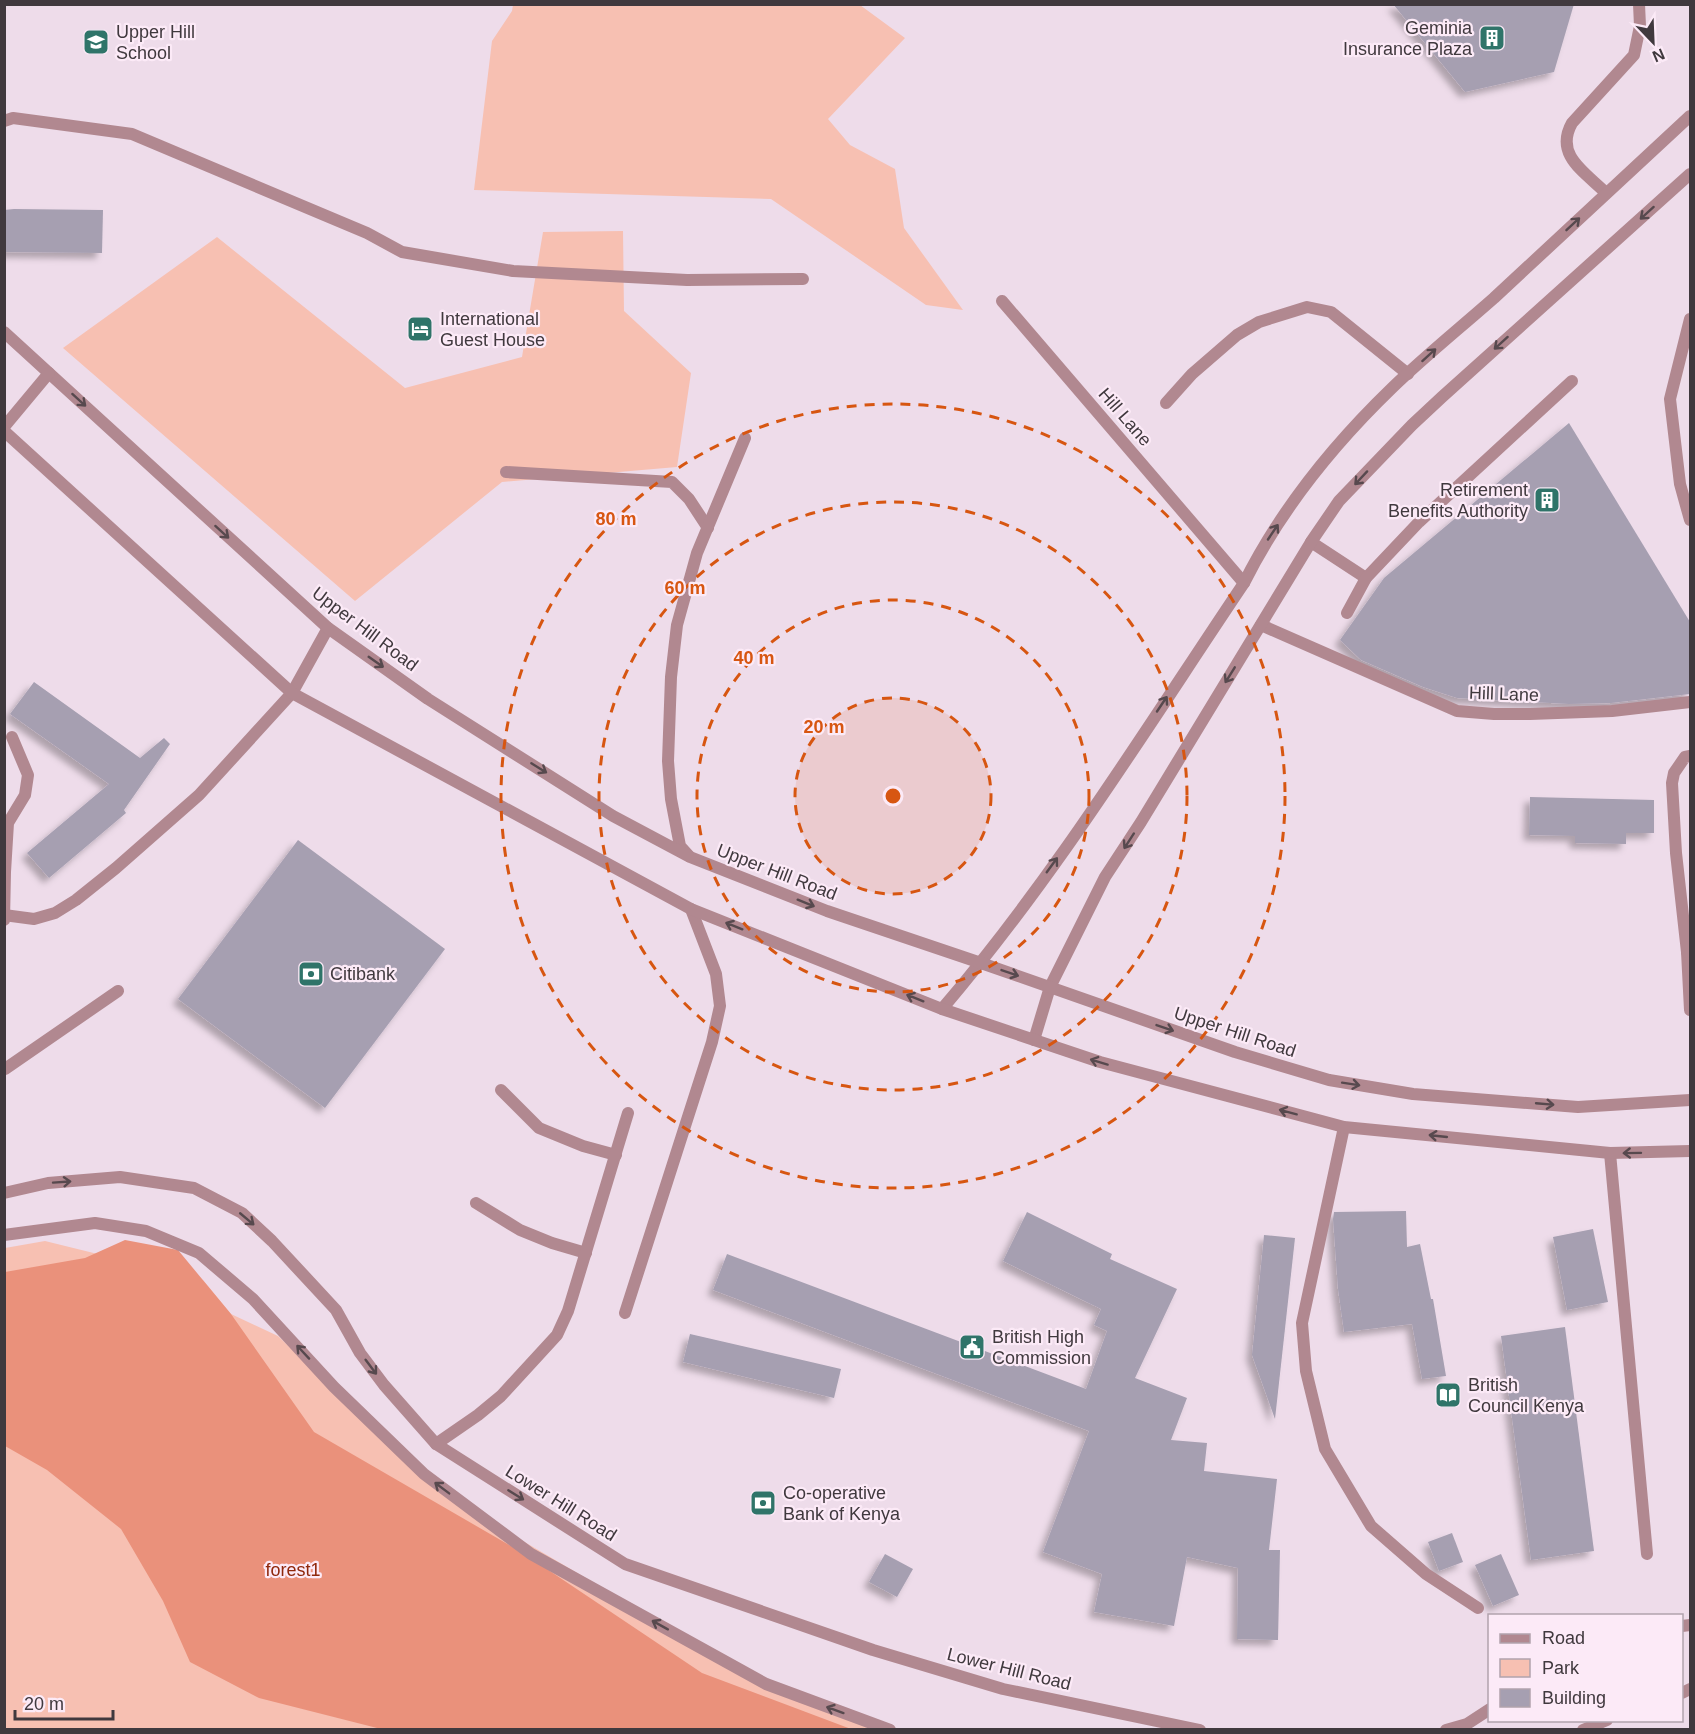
<svg xmlns="http://www.w3.org/2000/svg" width="1695" height="1734" font-family="Helvetica,sans-serif">
  <style>
    .green { fill: #f7c0b2 }
    .forest { fill: #ea917b }
    .building { fill: #a69fb1; filter: url(#shadow) }
    .lines { fill: none; stroke-linecap: round; stroke-linejoin: round }
    .service { stroke: #b18890; stroke-width: 12 }
    .minor { stroke: #b18890; stroke-width: 12 }
    .tertiary { stroke: #b18890; stroke-width: 12 }
    .oneway { stroke: #57494e }
    .ring { fill: none; stroke: #d75611; stroke-width: 3; stroke-dasharray: 10 8 }
    .labels { text-anchor: middle; stroke-width: 4.5; stroke-linejoin: round; paint-order: stroke }
    .poi-label { font-size: 18px; fill: #40393e; stroke: #fceaf7; text-anchor: start }
    .street-label { font-size: 18px; fill: #40393e; stroke: #fceaf7 }
    .park-label { font-size: 18px; fill: #8f280c; stroke: #fceaf7 }
    .centre { fill: #d75611; stroke: #fceaf7; stroke-width: 3 }
    .ring-label { font-size: 18px; text-anchor: middle; font-weight: bold; fill: #d75611; stroke: #fceaf7; stroke-width: 4.5; stroke-linejoin: round; paint-order: stroke }
  </style>
  <defs>
    <filter id="shadow"><feDropShadow dx="-5.5" dy="5.5" stdDeviation="3" flood-color="#0004"/></filter>
  </defs>
  <rect width="100%" height="100%" fill="#eedcea"/>
  <g class="green">
    <path d="M513,5h347l45,33 -77,81 22,26 45,24 9,59 59,82 -37,-5 -155,-106 -297,-9 18,-149 20,-30z"/>
    <path d="M623,231l1,80 67,62 -14,94 -175,15 -147,119 -292,-253 154,-111 188,151 117,-31 21,-125z"/>
    <path d="M45,1241l158,39 28,34 47,22 165,158 323,190 111,41 20,4 -892,1v-482z"/>
  </g>
  <path class="forest" d="M125,1240l53,10 53,64 83,118 209,121 179,120 149,56h-470l-122,-31 -69,-36 -27,-61 -42,-72 -74,-59 -42,-24v-174l80,-14z"/>
  <g class="building">
    <path d="M1393,4h181l-20,68 -89,20z"/>
    <path d="M14,209l89,1 -1,43 -98,-1v-42z"/>
    <path d="M1569,423l121,199v72l-79,9 -42,1 -112,-6 -34,-11 -62,-27 -21,-20 44,-62z"/>
    <path d="M34,682l106,76 24,-20 6,6 -46,66 2,3 -77,65 -22,-25 82,-69 -99,-70z"/>
    <path d="M1530,797l124,3v33h-28v11l-51,-1v-7l-46,-1z"/>
    <path d="M298,840l147,109 -120,159 -147,-109z"/>
    <path d="M1406,1211l1,36 13,-3 11,55h2l13,77 -24,3 -10,-55 -68,8 -6,-43 -5,-70 1,-7z"/>
    <path d="M1027,1212l85,42 -2,5 67,30 -42,89 52,20 -16,42 36,3 -3,28 73,8 -8,71h11l-2,90 -41,-1 1,-71 -51,-11 -13,69 -80,-14 8,-38 -59,-22 46,-121 -376,-141 14,-36 359,135 21,-58 -13,-6 7,-16 -98,-48z"/>
    <path d="M1593,1229l15,73 -41,8 -14,-73z"/>
    <path d="M1264,1235l31,3 -20,181 -23,-64z"/>
    <path d="M1565,1327l29,224 -63,9 -30,-224z"/>
    <path d="M690,1334l151,35 -7,29 -151,-36z"/>
    <path d="M1452,1533l11,29 -24,9 -11,-29z"/>
    <path d="M885,1554l28,15 -16,28 -28,-15z"/>
    <path d="M1501,1554l18,41 -26,11 -18,-41z"/>
  </g>
  <g class="lines">
    <g class="service">
      <path d="M1606,193c-21,-21 -52,-38 -34,-70l62,-68 6,-29 -1,-22"/>
      <path d="M1690,319l-20,80 10,85 10,36"/>
      <path d="M1166,403l26,-29 45,-39 22,-13 48,-15 24,5 77,62"/>
      <path d="M506,472l166,10 17,17 19,29"/>
      <path d="M1311,542l55,36"/>
      <path d="M1347,613l19,-35 53,-56 153,-141"/>
      <path d="M689,856l-9,-10 -9,-47 -3,-38 3,-84 6,-52 20,-72 48,-115"/>
      <path d="M4,920l1,-48 3,-49 17,-28 3,-20 -16,-38"/>
      <path d="M1690,951l-3,1 3,58"/>
      <path d="M1687,952l-11,-99 -4,-70 2,-10 11,-16 5,-1"/>
      <path d="M5,1069l113,-78"/>
      <path d="M501,1090l38,38 44,18 33,9"/>
      <path d="M1344,1127l-42,196 4,48 19,78 46,77 55,48 52,34"/>
      <path d="M1610,1153l37,401"/>
      <path d="M476,1203l44,27 32,13 34,10"/>
      <path d="M625,1313l87,-271 8,-36 -4,-32 -25,-65"/>
      <path d="M436,1444l42,-29 23,-19 56,-61 11,-24 60,-198"/>
    </g>
    <g class="minor">
      <path d="M4,121l9,-3 119,16 235,99 35,19 111,19 174,9 116,-1"/>
      <path d="M1002,301l242,282"/>
      <path d="M1261,625l196,86 37,3h36l82,-3 78,-9"/>
      <path d="M4,915l30,4 21,-6 21,-13 40,-32 83,-73 93,-102 36,-65"/>
      <path d="M942,1009c113,-132 205,-282 302,-426 36,-72 90,-139 148,-195 32,-31 68,-60 102,-90 66,-61 131,-122 196,-182"/>
      <path d="M1034,1040l16,-53 55,-110 36,-55 170,-280 28,-41 73,-76 30,-28 248,-223"/>
    </g>
    <g class="tertiary">
      <path d="M4,332l324,296 100,71 185,117 77,41 137,54 154,52 254,89 94,28 84,14 165,13 112,-7"/>
      <path d="M4,427l45,-54"/>
      <path d="M4,431l288,262 399,216 251,100 158,53 244,65 266,26 80,-2"/>
      <path d="M4,1193l44,-10 72,-6 74,11 48,25 30,28 64,69 24,43 24,32 52,59 189,120 248,86 130,39 197,41"/>
      <path d="M4,1235l91,-12 51,8 53,22 54,46 81,88 90,87 107,80 235,130 124,46"/>
      <path d="M1682,1626l8,-1"/>
      <path d="M1682,1693l8,-4"/>
      <path d="M1446,1730l21,-6 23,-15"/>
      <path d="M1583,1730l24,-10"/>
    </g>
  </g>
  <defs><path id="oneway-shaft" d="M-6 0H5M1.5-3L5.5 0L1.5 3" fill="none" stroke-width="1.6" stroke-linecap="round" stroke-linejoin="round" transform="scale(1.5)"/></defs>
  <g class="oneway">
    <use href="#oneway-shaft" transform="translate(1647 213) rotate(138)"/>
    <use href="#oneway-shaft" transform="translate(1573 224) rotate(-43)"/>
    <use href="#oneway-shaft" transform="translate(1501 343) rotate(138)"/>
    <use href="#oneway-shaft" transform="translate(1429 355) rotate(-42)"/>
    <use href="#oneway-shaft" transform="translate(79 400) rotate(42)"/>
    <use href="#oneway-shaft" transform="translate(1361 478) rotate(133)"/>
    <use href="#oneway-shaft" transform="translate(222 532) rotate(42)"/>
    <use href="#oneway-shaft" transform="translate(1273 532) rotate(-56)"/>
    <use href="#oneway-shaft" transform="translate(376 662) rotate(35)"/>
    <use href="#oneway-shaft" transform="translate(1230 675) rotate(122)"/>
    <use href="#oneway-shaft" transform="translate(1162 704) rotate(-56)"/>
    <use href="#oneway-shaft" transform="translate(539 768) rotate(32)"/>
    <use href="#oneway-shaft" transform="translate(1129 841) rotate(123)"/>
    <use href="#oneway-shaft" transform="translate(1052 865) rotate(-54)"/>
    <use href="#oneway-shaft" transform="translate(806 903) rotate(22)"/>
    <use href="#oneway-shaft" transform="translate(734 926) rotate(-158)"/>
    <use href="#oneway-shaft" transform="translate(1010 973) rotate(19)"/>
    <use href="#oneway-shaft" transform="translate(915 998) rotate(-158)"/>
    <use href="#oneway-shaft" transform="translate(1165 1028) rotate(19)"/>
    <use href="#oneway-shaft" transform="translate(1099 1062) rotate(-163)"/>
    <use href="#oneway-shaft" transform="translate(1351 1084) rotate(9)"/>
    <use href="#oneway-shaft" transform="translate(1545 1104) rotate(5)"/>
    <use href="#oneway-shaft" transform="translate(1288 1112) rotate(-165)"/>
    <use href="#oneway-shaft" transform="translate(1438 1136) rotate(-174)"/>
    <use href="#oneway-shaft" transform="translate(1632 1153) rotate(179)"/>
    <use href="#oneway-shaft" transform="translate(62 1182) rotate(-4)"/>
    <use href="#oneway-shaft" transform="translate(247 1219) rotate(40)"/>
    <use href="#oneway-shaft" transform="translate(303 1352) rotate(-133)"/>
    <use href="#oneway-shaft" transform="translate(371 1367) rotate(53)"/>
    <use href="#oneway-shaft" transform="translate(442 1488) rotate(-143)"/>
    <use href="#oneway-shaft" transform="translate(516 1495) rotate(32)"/>
    <use href="#oneway-shaft" transform="translate(660 1625) rotate(-151)"/>
    <use href="#oneway-shaft" transform="translate(835 1710) rotate(-160)"/>
  </g>
  <circle cx="893" cy="796" r="98" fill="#d75611" fill-opacity=".12"/>
  <g class="ring">
    <circle cx="893" cy="796" r="98"/>
    <circle cx="893" cy="796" r="196"/>
    <circle cx="893" cy="796" r="294"/>
    <circle cx="893" cy="796" r="392"/>
  </g>
  <defs>
    <g id="building-square" transform="scale(1.35)"><rect x="-9" y="-9" width="18" height="18" rx="4" fill="#2f7469" stroke="#fceaf7"/><path d="M-4-6H4V6H1V3H-1V6H-4ZM-2.5-4.3h1.7v1.8h-1.7ZM.8-4.3h1.7v1.8H.8ZM-2.5-1h1.7V.8h-1.7ZM.8-1h1.7V.8H.8Z" fill="#fff"/></g>
    <g id="school-square" transform="scale(1.35)"><rect x="-9" y="-9" width="18" height="18" rx="4" fill="#2f7469" stroke="#fceaf7"/><path d="M0-5L7-2L0 1L-7-2ZM-4 1L0 2.5L4 1V4Q0 6-4 4Z" fill="#fff"/></g>
    <g id="hotel-square" transform="scale(1.35)"><rect x="-9" y="-9" width="18" height="18" rx="4" fill="#2f7469" stroke="#fceaf7"/><path d="M-6-4.5h1.5V1H6V5H4.5V3h-9V5H-6ZM-4 0a1.8 1.8 0 1 1 3.6 0ZM.5 0V-2.5h3Q6-2.5 6 0Z" fill="#fff"/></g>
    <g id="bank-square" transform="scale(1.35)"><rect x="-9" y="-9" width="18" height="18" rx="4" fill="#2f7469" stroke="#fceaf7"/><path d="M-6-4H6V4H-6ZM0-2.3a2.3 2.3 0 1 0 0 4.6a2.3 2.3 0 1 0 0-4.6Z" fill="#fff"/></g>
    <g id="civic-square" transform="scale(1.35)"><rect x="-9" y="-9" width="18" height="18" rx="4" fill="#2f7469" stroke="#fceaf7"/><path d="M-.6-6.5H3V-4.5H.6V-3L4-1V1h2V6H-6V1h2V-1L-.6-3ZM-1.2 2.5V6h2.4V2.5Z" fill="#fff"/></g>
    <g id="library-square" transform="scale(1.35)"><rect x="-9" y="-9" width="18" height="18" rx="4" fill="#2f7469" stroke="#fceaf7"/><path d="M-6-4Q-3-5.5-.7-3.5V5Q-3 3-6 4ZM6-4Q3-5.5 .7-3.5V5Q3 3 6 4Z" fill="#fff"/></g>
  </defs>
  <g fill-rule="evenodd">
    <use href="#building-square" x="1492" y="38"/>
    <use href="#school-square" x="96" y="42"/>
    <use href="#hotel-square" x="420" y="329"/>
    <use href="#building-square" x="1547" y="500"/>
    <use href="#bank-square" x="311" y="974"/>
    <use href="#civic-square" x="972" y="1347"/>
    <use href="#library-square" x="1448" y="1395"/>
    <use href="#bank-square" x="763" y="1503"/>
  </g>
  <g class="labels">
    <g class="poi-label">
      <text x="1472" y="34" text-anchor="end">Geminia<tspan x="1472" dy="21">Insurance Plaza</tspan></text>
      <text x="116" y="38">Upper Hill<tspan x="116" dy="21">School</tspan></text>
      <text x="440" y="325">International<tspan x="440" dy="21">Guest House</tspan></text>
      <text x="1528" y="496" text-anchor="end">Retirement<tspan x="1528" dy="21">Benefits Authority</tspan></text>
      <text x="330" y="980">Citibank</text>
      <text x="992" y="1343">British High<tspan x="992" dy="21">Commission</tspan></text>
      <text x="1468" y="1391">British<tspan x="1468" dy="21">Council Kenya</tspan></text>
      <text x="783" y="1499">Co-operative<tspan x="783" dy="21">Bank of Kenya</tspan></text>
    </g>
    <g class="street-label">
      <text transform="translate(1125 417) rotate(49)" y="6">Hill Lane</text>
      <text transform="translate(365 629) rotate(37)" y="6">Upper Hill Road</text>
      <text transform="translate(1504 694) rotate(2)" y="6">Hill Lane</text>
      <text transform="translate(777 872) rotate(21)" y="6">Upper Hill Road</text>
      <text transform="translate(1235 1032) rotate(18)" y="6">Upper Hill Road</text>
      <text transform="translate(561 1503) rotate(32)" y="6">Lower Hill Road</text>
      <text transform="translate(1009 1669) rotate(14)" y="6">Lower Hill Road</text>
    </g>
    <g class="park-label">
      <text x="293" y="1576">forest1</text>
    </g>
  </g>
  <circle cx="893" cy="796" r="9" class="centre"/>
  <g class="ring-label">
    <text x="616" y="525">80 m</text>
    <text x="685" y="594">60 m</text>
    <text x="754" y="664">40 m</text>
    <text x="824" y="733">20 m</text>
  </g>
  <rect width="1695" height="1734" fill="none" stroke="#40393e" stroke-width="12"/>
  <rect x="1488" y="1614" width="195" height="108" fill="#fceaf7" stroke="#b1a3ad" stroke-width="1.5"/>
  <rect x="1500" y="1634" width="30" height="9" fill="#b18890" stroke="#b1a3ad" stroke-width="1.5"/>
  <text x="1542" y="1644" font-size="18" fill="#40393e">Road</text>
  <rect x="1500" y="1659" width="30" height="18" fill="#f7c0b2" stroke="#b1a3ad" stroke-width="1.5"/>
  <text x="1542" y="1674" font-size="18" fill="#40393e">Park</text>
  <rect x="1500" y="1689" width="30" height="18" fill="#a69fb1" stroke="#b1a3ad" stroke-width="1.5"/>
  <text x="1542" y="1704" font-size="18" fill="#40393e">Building</text>
  <g transform="translate(1653 42) rotate(157)" stroke="#fceaf7" stroke-width="4.5" paint-order="stroke">
  <path d="M0-4.5L10 22L0 15L-10 22Z" fill="#40393e"/>
  <text y="-9" font-size="16" font-weight="bold" text-anchor="middle" fill="#40393e">N</text>
  </g>
  <path d="M15 1710v9h98v-9" fill="none" stroke="#40393e" stroke-width="3"/>
  <text x="24" y="1710" font-size="18" fill="#40393e" stroke="#fceaf7" stroke-width="4.5" paint-order="stroke">20 m</text>
</svg>
